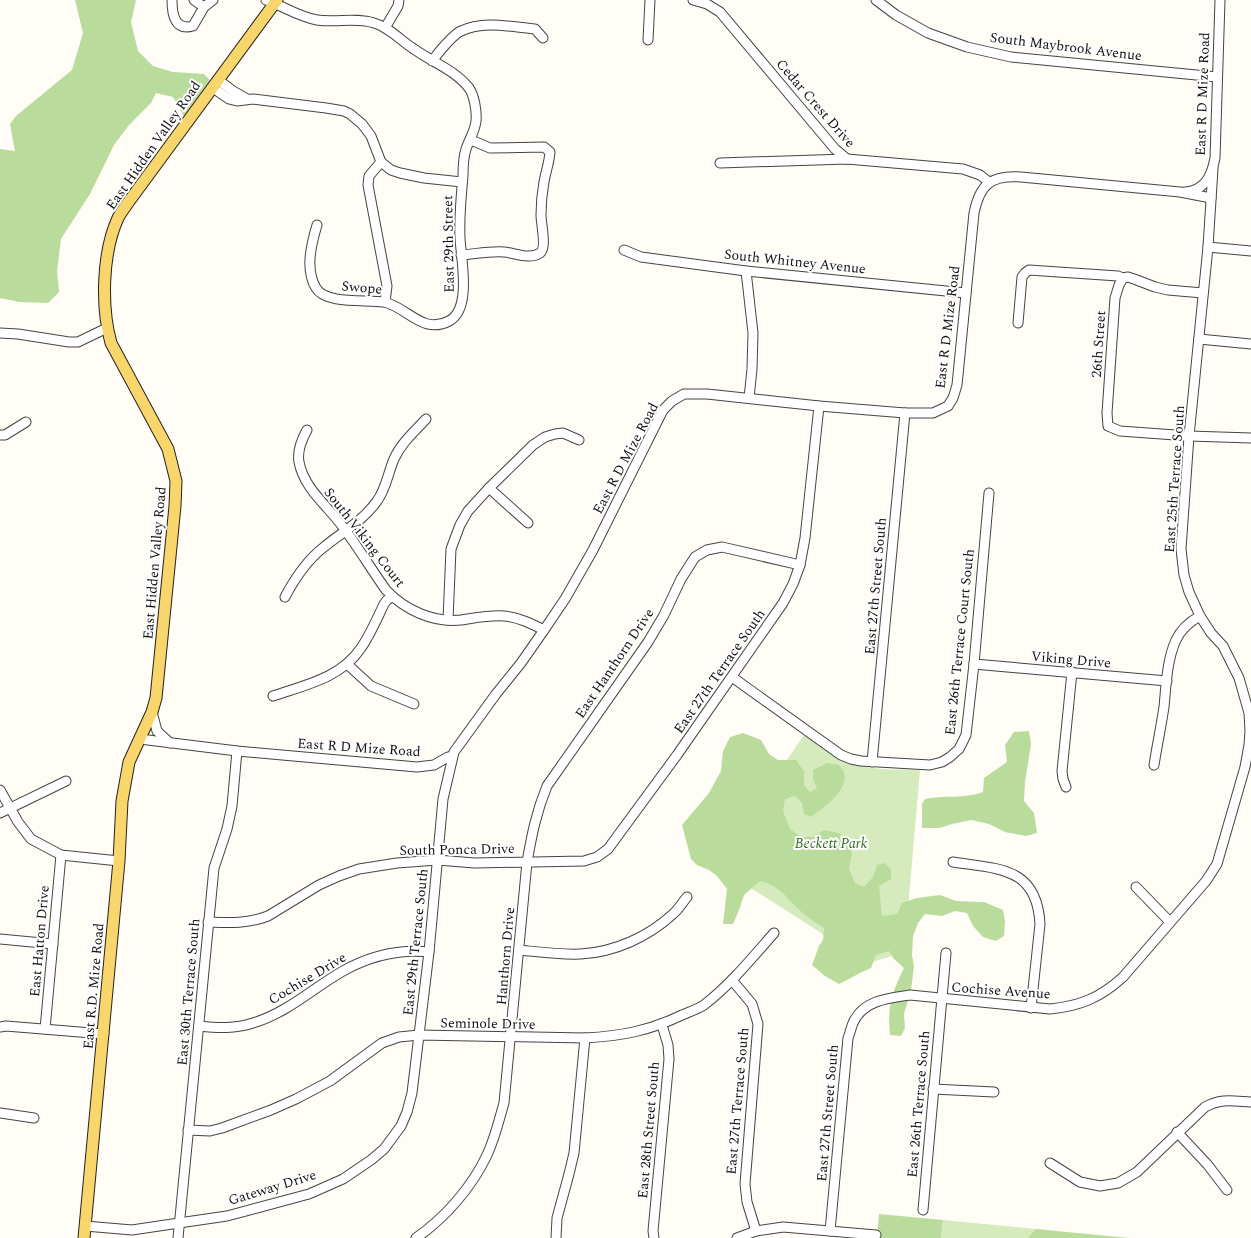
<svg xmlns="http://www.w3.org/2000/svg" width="1251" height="1238" font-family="Spectral,serif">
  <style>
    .green { fill: #d5ebbd }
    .forest { fill: #b9dc9c }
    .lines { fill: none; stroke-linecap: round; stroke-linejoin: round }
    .minor-casing { stroke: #444; stroke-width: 11 }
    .major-casing { stroke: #222; stroke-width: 13 }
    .minor { stroke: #fff; stroke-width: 9 }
    .major { stroke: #f9d66b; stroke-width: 11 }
    .labels { text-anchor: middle; stroke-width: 4; stroke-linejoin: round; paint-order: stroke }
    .street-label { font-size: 14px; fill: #111; stroke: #fff }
    .park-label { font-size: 14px; font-style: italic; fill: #2f6b1f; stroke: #fff }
  </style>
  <rect width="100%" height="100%" fill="#fffdf5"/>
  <g class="green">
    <path d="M804,735c13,8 28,21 42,26 22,10 50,8 74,9l-12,138 -9,46 -31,9 -153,-98z"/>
    <path d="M943,1220l93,9 -9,9h-86z"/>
  </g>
  <g class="forest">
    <path d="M75,0h61l-5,22 7,29 15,15 20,6 31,2 6,6 -26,36 -11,-19 -17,-4 -5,10 -22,22 -15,20 -24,49 -29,45 -4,32 2,21 -11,11 -28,-1 -20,-4v-149l15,2 -5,-27 6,-8 56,-46 11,-37z"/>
    <path d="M1029,731l2,13 -6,38 -1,19 10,12 3,20 -11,3 -21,-4 -16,-8 -18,-4 -19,4 -13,4h-17v-24l3,-5c19,-4 39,0 58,-7l1,-14 23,-16 -2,-17 9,-13z"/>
    <path d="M743,733l18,7 8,14 9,6h18l8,11v14l6,7 7,-4 -4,-9v-9l14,-7 12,2c1,2 4,5 5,8 5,18 -21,35 -33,44l-7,-3 -2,-11 -7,-7 -10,3 -2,12 7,18 11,8h12l11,-7 15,3 8,9 5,11 -3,16 6,14 9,4 9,-10 4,-12 7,-2 7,6v10l-12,7 3,30 15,-2 5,-11 15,-5 23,-3 16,6 28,1 19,8 2,11 -1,15 -8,5 -13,-4 -10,-11 -6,-13 -12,-2 -13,5 -17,-2 -7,9 -5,13 -1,19 2,11 -3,24 -7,24 1,14 -4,8 -11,-1c-3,-27 2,-43 14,-67l-10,-9 -5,-8 -13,4 -5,13c-11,4 -21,11 -32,16l-14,-8 -13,-11 7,-19 4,-6 1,-12c-7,-5 -15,-9 -21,-15 -16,-13 -21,-27 -43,-32l-16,14 -5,15 -6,14h-10l4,-35 -10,-13 -8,-6 -12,-5 -6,-6 -9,-34 27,-32 12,-22 2,-20 7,-14z"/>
    <path d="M879,1214l64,6 -2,18h-64z"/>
    <path d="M1036,1229l93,9h-102z"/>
  </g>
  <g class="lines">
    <g class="minor-casing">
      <g id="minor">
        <path d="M172,0c0,15 3,31 21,26l11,-19 9,-7"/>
        <path d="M194,0l10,7"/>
        <path d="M266,0c17,6 33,17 51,20 20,3 38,-3 57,3 15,4 27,18 40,26 18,13 41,21 55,39 5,7 8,23 7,33 -1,10 -7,19 -10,28 -3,9 -3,19 -3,27 -2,21 -4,41 -3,62 1,21 12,71 -11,83 -26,14 -42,-14 -65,-19 -17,-3 -58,3 -68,-14 -11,-18 -5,-43 1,-63"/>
        <path d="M693,0l14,4 13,8 115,137 12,10"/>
        <path d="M876,0l20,15 32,18 39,14 44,10 206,20"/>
        <path d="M385,28l13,-22 1,-6"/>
        <path d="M648,40l2,-40"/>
        <path d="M432,61c7,-9 19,-25 29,-30 23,-11 50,-4 74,-2l8,9"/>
        <path d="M218,80l15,11 14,8"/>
        <path d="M213,88l16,11 8,2 16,-2 73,9 18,3 6,3 12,10 9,12 10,26 10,8 9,3 24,5 38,4"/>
        <path d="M381,162l-12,14 -1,9 19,101 -2,16"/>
        <path d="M720,163l127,-4 116,10 17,6 9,7"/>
        <path d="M1185,192c20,-1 27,-17 30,-34l5,-158"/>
        <path d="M1208,247l43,4"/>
        <path d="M624,250l17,7 105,14 220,22"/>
        <path d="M461,255c14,-1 29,-4 43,-3 11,1 26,8 36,1 7,-5 1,-29 1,-38 0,-11 1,-22 3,-33 2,-12 5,-18 6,-30l-6,-5 -54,1 -19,-8"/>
        <path d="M746,271l7,62 -1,36 -3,29"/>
        <path d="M1123,278l-4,7 -4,13 -8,115 1,13 12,5 69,5 62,2"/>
        <path d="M1018,323l4,-46 3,-4 4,-3 89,6 5,2 5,-1 6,2 21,8 13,3 35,3"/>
        <path d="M0,333l18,1 51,8h9l29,-14"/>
        <path d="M1199,339l52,5"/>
        <path d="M307,430c-5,9 -10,21 -8,32 5,27 29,44 44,65 15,20 28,42 43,63 19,20 47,33 75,30 14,-2 28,-5 43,-4 14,1 28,8 40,14"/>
        <path d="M0,435h5l21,-13"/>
        <path d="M489,488l39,35"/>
        <path d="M285,597c10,-19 22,-37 39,-50 18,-15 39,-26 53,-46 9,-12 11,-28 17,-42 7,-16 21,-28 32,-40"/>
        <path d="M448,620l3,-71 9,-24 8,-14 21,-23 44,-43 12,-8 10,-3 8,-1 16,7"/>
        <path d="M347,664l24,22 43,18"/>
        <path d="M974,664l193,17"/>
        <path d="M732,677l109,78 10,4 10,2 69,4 12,-3 8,-5 9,-8 7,-14 8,-71 15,-171"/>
        <path d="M273,696c32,-11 68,-18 88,-48 9,-13 16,-29 23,-44l3,-4 5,-3"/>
        <path d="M152,712l5,19 13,12"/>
        <path d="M140,739l97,12 180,16 17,-2 14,-8 4,-1"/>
        <path d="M872,762l33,-349"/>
        <path d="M1154,765c3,-19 7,-38 10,-58 2,-21 3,-48 12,-67 5,-11 13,-18 24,-24"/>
        <path d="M1066,787l-3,-8 -1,-8 10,-99"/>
        <path d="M0,790l18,32 13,17 30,16 58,6"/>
        <path d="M0,813l66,-32"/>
        <path d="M953,862c46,7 84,5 87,62l-9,84"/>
        <path d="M1136,887l34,35"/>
        <path d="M208,922c22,1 39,2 60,-6l51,-31 20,-9 20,-7 38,-6 40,-3 38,3 109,-2 13,-4 11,-8 69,-94 106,-152 10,-19 7,-19 5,-27 14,-132"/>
        <path d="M0,939l53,5"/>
        <path d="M519,950c20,2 42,5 62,4 34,-2 67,-17 92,-40 5,-4 9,-11 14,-17"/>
        <path d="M732,980l20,24 6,20 -13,160 2,18 9,29"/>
        <path d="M199,1026c19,2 36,3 54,-3 34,-10 60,-35 90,-52 27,-15 55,-22 86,-19"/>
        <path d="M0,1027l6,-1 98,8"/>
        <path d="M45,1029l16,-174"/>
        <path d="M933,1089l61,3"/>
        <path d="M0,1113l34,5"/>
        <path d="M188,1130l22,1 12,-3 49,-18 25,-11 34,-18 52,-38 17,-6 20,-2 166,3c36,-2 64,-7 97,-23 7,-3 16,-6 22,-10 27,-21 48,-47 70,-72"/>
        <path d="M1177,1132l30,32 20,26"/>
        <path d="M1050,1163l30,19 20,4 18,-3 19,-11 68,-65c16,-9 28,-6 46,-5"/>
        <path d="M923,1210l23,-257"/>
        <path d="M85,1226l47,4 47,-7 48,-7 82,-22 34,-15 28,-19 13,-11 17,-23 6,-14 5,-19 17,-141 14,-153 11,-47 42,-58 25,-31 23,-33 21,-31 28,-49 70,-140 9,-9 12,-7h23l112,12 86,7h28l15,-7 5,-8 4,-13 17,-172c6,-29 17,-38 47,-36l159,15 31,6"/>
        <path d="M830,1231l18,-193c2,-5 3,-10 5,-15 10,-23 36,-25 57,-28l140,14c30,-3 50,-11 73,-32l83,-96 11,-17 28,-97 4,-22 1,-14 -1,-18 -10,-35 -16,-32 -12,-13 -11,-17 -11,-24 -5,-17 -3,-26 8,-113 19,-189 5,-78"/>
        <path d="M178,1238l36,-370 13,-39 5,-23 5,-55"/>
        <path d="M416,1238c29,-20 56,-51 71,-83 8,-17 12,-35 17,-52l23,-241c5,-28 9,-49 20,-76l101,-144 16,-27 17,-36 14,-22 12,-7 15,-3 78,18"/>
        <path d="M556,1238l1,-20 12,-44 5,-21 11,-115"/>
        <path d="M654,1238l-1,-7 16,-172 -1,-14 -6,-20"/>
        <path d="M737,1238l19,-7 27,-4 93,8"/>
      </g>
    </g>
    <g class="major-casing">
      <path id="major" d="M84,1238l35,-377 3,-60 7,-39 23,-50 4,-14 19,-192 1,-25 -8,-32 -57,-106c-10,-36 -9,-90 7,-125 3,-6 8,-12 12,-18l147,-200"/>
    </g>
    <use href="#minor" class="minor"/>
    <use href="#major" class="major"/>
  </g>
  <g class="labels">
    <g class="street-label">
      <text transform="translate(1066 46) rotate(7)" y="5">South Maybrook Avenue</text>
      <text transform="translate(1202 94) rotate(-88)" y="5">East R D Mize Road</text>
      <text transform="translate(816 103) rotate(49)" y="5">Cedar Crest Drive</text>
      <text transform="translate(153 145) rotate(-55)" y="5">East Hidden Valley Road</text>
      <text transform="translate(448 244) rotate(-91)" y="5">East 29th Street</text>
      <text transform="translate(795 261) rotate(6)" y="5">South Whitney Avenue</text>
      <text transform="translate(362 287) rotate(5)" y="5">Swope</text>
      <text transform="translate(947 327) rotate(-83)" y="5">East R D Mize Road</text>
      <text transform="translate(1098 344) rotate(-86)" y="5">26th Street</text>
      <text transform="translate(625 458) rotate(-62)" y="5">East R D Mize Road</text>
      <text transform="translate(1174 479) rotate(-86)" y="5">East 25th Terrace South</text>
      <text transform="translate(365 537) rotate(52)" y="5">South Viking Court</text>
      <text transform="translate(154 563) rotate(-85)" y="5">East Hidden Valley Road</text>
      <text transform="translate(875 586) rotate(-85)" y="5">East 27th Street South</text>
      <text transform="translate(959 642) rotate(-84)" y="5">East 26th Terrace Court South</text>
      <text transform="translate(1071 659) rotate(5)" y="5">Viking Drive</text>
      <text transform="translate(614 663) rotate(-56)" y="5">East Hanthorn Drive</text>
      <text transform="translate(719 671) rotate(-55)" y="5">East 27th Terrace South</text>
      <text transform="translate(359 747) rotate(4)" y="5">East R D Mize Road</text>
      <text transform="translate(457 849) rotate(-1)" y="5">South Ponca Drive</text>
      <text transform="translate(39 941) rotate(-85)" y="5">East Hatton Drive</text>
      <text transform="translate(415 942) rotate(-84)" y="5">East 29th Terrace South</text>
      <text transform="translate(505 956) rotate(-85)" y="5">Hanthorn Drive</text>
      <text transform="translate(307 978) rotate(-31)" y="5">Cochise Drive</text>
      <text transform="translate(93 986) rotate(-85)" y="5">East R.D. Mize Road</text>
      <text transform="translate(1001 990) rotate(4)" y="5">Cochise Avenue</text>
      <text transform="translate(188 992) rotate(-85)" y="5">East 30th Terrace South</text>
      <text transform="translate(488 1023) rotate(1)" y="5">Seminole Drive</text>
      <text transform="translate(737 1101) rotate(-85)" y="5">East 27th Terrace South</text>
      <text transform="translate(918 1104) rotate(-85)" y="5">East 26th Terrace South</text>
      <text transform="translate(827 1113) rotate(-85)" y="5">East 27th Street South</text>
      <text transform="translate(648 1130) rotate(-85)" y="5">East 28th Street South</text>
      <text transform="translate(272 1187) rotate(-17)" y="5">Gateway Drive</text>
    </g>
    <g class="park-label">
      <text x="831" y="848">Beckett Park</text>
    </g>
  </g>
</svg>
